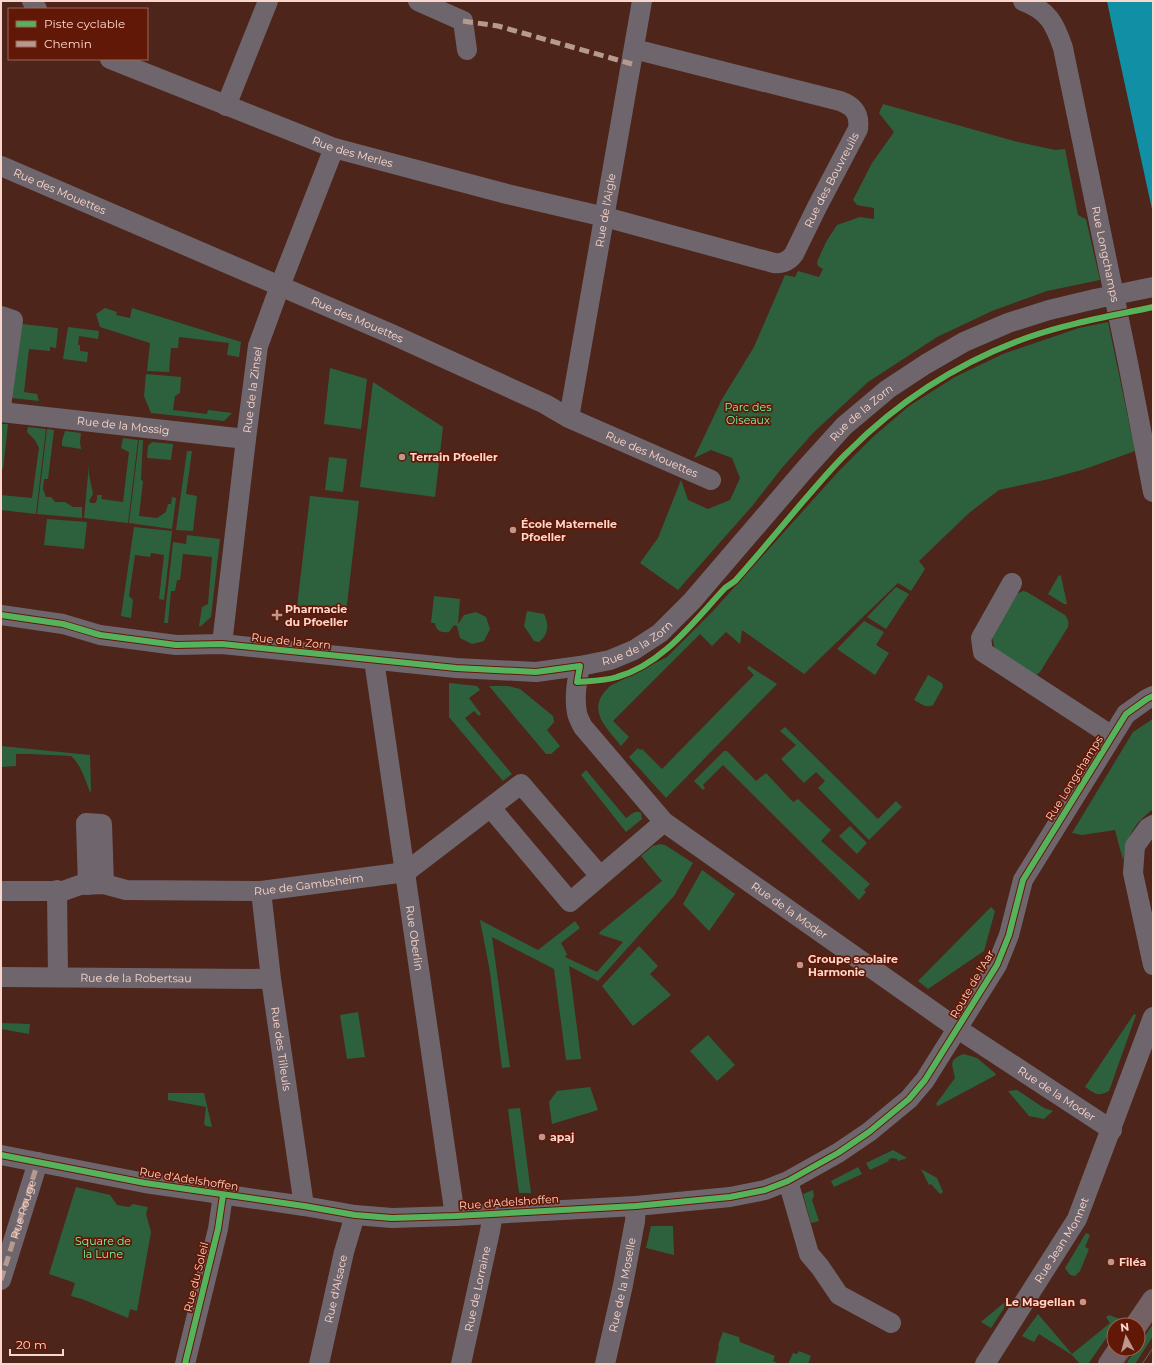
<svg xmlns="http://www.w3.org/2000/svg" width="1154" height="1365" font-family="Montserrat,sans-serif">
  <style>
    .green { fill: #2d613e }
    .water { fill: #118fa5 }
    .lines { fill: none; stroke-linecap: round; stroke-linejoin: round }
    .minor { stroke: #6f666d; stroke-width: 20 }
    .primary { stroke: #736166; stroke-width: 22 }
    .tram { stroke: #746162; stroke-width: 1 }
    .minor-bridge { stroke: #6f666d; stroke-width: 20 }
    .quiet { stroke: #b69a8f; stroke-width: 5; stroke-dasharray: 10 5; stroke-linecap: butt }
    .cycleway-casing { stroke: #621806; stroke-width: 8 }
    .cycleway { stroke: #56b35d; stroke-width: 6 }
    .poi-dot { fill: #be988e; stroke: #621806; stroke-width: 1.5 }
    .labels { text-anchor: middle; stroke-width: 3.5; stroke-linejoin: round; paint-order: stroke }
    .street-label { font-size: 11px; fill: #fbd6cc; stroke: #621806 }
    .park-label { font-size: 11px; fill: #72fcaa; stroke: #621806 }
    .poi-label { font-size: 11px; font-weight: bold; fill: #fbd6cc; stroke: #621806; text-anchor: start }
  </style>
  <rect width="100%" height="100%" fill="#4d251b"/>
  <g class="green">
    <path d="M883,104l131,37 41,9 10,-1 13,66 8,4 14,61 -53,11 -55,20 -55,26 -69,45 -55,51 -32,36 -28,36 -75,85 -38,-27 18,-25 23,-58 7,20 20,9 22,-9 10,-22 -8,-20 -21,-8 -17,8 28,-59 32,-52 31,-72 10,2 3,-6 21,6 4,-8 -5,-3 -1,-4 9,-20 11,-17 23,-8 14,2v-11l-17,-3 -4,-5 19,-37 22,-31 -15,-19z"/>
    <path d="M105,308l12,4 -1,3 14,3 2,-10 109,34 -2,15 -12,-2 2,-12 -50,-6 -1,11h-7l-2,24 -22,-1 3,-28 -50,-16 -4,-13z"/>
    <path d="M1108,322l27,129 -50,18 -36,10 -50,11 -30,23 -50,48 6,8 -14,22 -13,-8 -94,91 -62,-44 -2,14 -14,-12 -14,14 -12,-12 -87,87 16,16 -8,9c-16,-20 -36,-37 -11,-60l57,-29 46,-46 125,-139 35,-35 36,-31 46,-29 48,-23 76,-26z"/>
    <path d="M22,324l36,4 -2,20 -6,-1v4l-21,-2 -5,43 13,2 2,7 -27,-3z"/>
    <path d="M68,327l31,4 -1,8 -19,-3 -1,9h2v6l8,1 -1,10 -24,-3z"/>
    <path d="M330,368l37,11 -6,50 -37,-5z"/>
    <path d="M146,374l35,3 -1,16 -5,3 -2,14 34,4 1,-4 24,3 -8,8 -73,-8 -7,-17z"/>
    <path d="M373,382l70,45 -8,70 -75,-10z"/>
    <path d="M1,424h7l-5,45h-2z"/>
    <path d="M28,427l18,2 -10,85 -35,-4v-15l31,3 7,-50 -4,-8 -8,-8z"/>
    <path d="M47,429l7,1 -6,49h-4l-1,10 3,8h5l4,5h10l8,5h9v11l-45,-4z"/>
    <path d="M65,431l16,2 -1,9 1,7 -19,-3v-5z"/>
    <path d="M123,438l15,2 -10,83 -44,-5 5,-53v10l4,19 -4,7 2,2h4l2,-3v-5h5l-1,4 22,3 6,-50 -8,-4z"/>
    <path d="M139,440h4l-2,40 2,1 -4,35 18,2 9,-6 2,-8h3l1,-7 4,1 -4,31 -43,-6z"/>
    <path d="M152,442l21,2 -2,16 -24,-2 1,-12z"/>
    <path d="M187,451h5l-6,43 11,2 -4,35 -17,-1z"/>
    <path d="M329,457l18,2 -4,33 -18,-2z"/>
    <path d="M310,496l49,5 -13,112 -49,-6z"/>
    <path d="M47,519l40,3 -3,27 -40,-4z"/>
    <path d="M134,527l38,4 -8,69 -5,-1 5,-44 -13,-2 -1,4 -15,-2 -6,41 4,4 -2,18 -10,-2z"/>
    <path d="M187,535l33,4 -9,78 -10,9h-2l3,-19 6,-3 4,-47 -29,-3 -3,26h-3l-2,11h-4l-3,32h-4l9,-81 13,2z"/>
    <path d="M1059,575l2,1 6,28h-3l-16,-10z"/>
    <path d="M896,587l13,7 -23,35 -19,-12z"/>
    <path d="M1023,591l4,1 38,23c3,4 4,7 3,12l-28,45 -5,4 -40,-27 -3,-12 24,-43z"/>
    <path d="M434,596l26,3 -2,25 6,-9 12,-3 10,5 4,12 -6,12 -12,3 -12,-6 -3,-12 -3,-1 -5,7c-8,1 -13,-1 -14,-9h-4z"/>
    <path d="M527,611l17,3c5,10 5,20 -5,28l-5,-1 -10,-15z"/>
    <path d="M864,621l20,11 -8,13 13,8 -14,22 -38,-26z"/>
    <path d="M749,666l28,18 -111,114 -37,-41 9,-9 2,2 2,-1 20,20 92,-94 -7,-7z"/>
    <path d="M928,675l14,8 1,4 -10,18c-6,4 -13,-2 -19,-5z"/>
    <path d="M449,683l28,3 3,4 -11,8 12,16 -2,2 -5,-5 -9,7 47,56 -9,7 -54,-64z"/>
    <path d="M489,686h19l12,3 33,27 1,6 -7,8 13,16 -9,8h-5z"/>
    <path d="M1153,719v90c-21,17 -24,25 -30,51l-8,-30 -33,5 -10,-2 61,-101z"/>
    <path d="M785,727l93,92 18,-18 6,6 -33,33 -51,-52 7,-7 -9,-9 -12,11 -23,-24 15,-14 -16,-14z"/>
    <path d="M1,746l89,9 1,36 -1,1c-5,-13 -9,-27 -19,-36l-41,-2h-14v12l-15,1z"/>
    <path d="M724,751h3l29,30 10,-8 27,29 5,-3 33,31 -10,11 49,43 -6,6 2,2 -7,8 -136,-135 -20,20 2,3 -2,2 -9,-9z"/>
    <path d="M586,770l40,48c5,-3 9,-9 15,-5l1,6 -16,13 -45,-57z"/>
    <path d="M850,826l17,17 -10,11 -18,-18z"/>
    <path d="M660,844l5,1 28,18 -19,33 -76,85 -29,-15 12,93 -15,1 -12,-91 -62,-32 18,130 -8,1 -12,-96 -10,-52 58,30 37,-29 5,7 -19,15 6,11 -2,3 32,15 26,-30 -24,-8 1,-2 62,-51 -21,-25 12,-10z"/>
    <path d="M702,870l33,24 -26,37 -26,-27z"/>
    <path d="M991,907l4,4 -11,40 -56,38 -10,-8z"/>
    <path d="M639,946l19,20 -8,8 21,21 -38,31 -31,-40z"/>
    <path d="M358,1012l7,45 -18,2 -7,-44z"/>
    <path d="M1134,1014l2,1 -27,76c-12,6 -13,3 -24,-4z"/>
    <path d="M1,1023l29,1 -1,10 -28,-5z"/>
    <path d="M708,1035l27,30 -18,16 -27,-30z"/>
    <path d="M964,1054l13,4 18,15 1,2 -58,31 -2,-2 19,-26c-2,-13 -8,-18 9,-24z"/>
    <path d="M590,1087l8,23 -46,14 -3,-22 8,-11z"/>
    <path d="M1017,1090l27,18 9,3 -9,8 -15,-3 -21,-25z"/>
    <path d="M168,1093h36l8,34 -6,-1 -2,-2 2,-17 -38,-7z"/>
    <path d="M520,1108l11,85h-12l-11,-84z"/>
    <path d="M893,1150l14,8 -9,3 -1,-2 -5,-1 -4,2 1,1 -19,9 -4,-7z"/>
    <path d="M858,1167l4,7 -28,13 -3,-6z"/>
    <path d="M921,1169l16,9 6,14 -3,2 -9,-10 -2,1z"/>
    <path d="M76,1187l34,8 7,10 12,2 4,-3 15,3 -2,7 5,18 -14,79 -7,-2 -2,9 -46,-19 -11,-3 4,-13 -26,-9z"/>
    <path d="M813,1190l1,6 -2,4 7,21 -8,2 -8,-29z"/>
    <path d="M651,1226h22l1,29 -28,-7z"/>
    <path d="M1086,1233l4,2 -5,12 4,2 -9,22 -5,5 -5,-1 -5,-7z"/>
    <path d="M1006,1301l2,1 -17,26 -10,-6z"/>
    <path d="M1038,1314l34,40 38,-31 -4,-6 3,-2 11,4 -4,6h-2v2l-26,37h-8l-8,-9 -33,-21 -5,8 -12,-6z"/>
    <path d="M1153,1324v12l-18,28h-9l10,-15h2v-3z"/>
    <path d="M723,1332l16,5 1,5 35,14 -2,5 7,3h-65l4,-18 -1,-1z"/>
    <path d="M799,1351l12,5 -3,8h-20l5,-11 4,1z"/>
  </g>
  <path class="water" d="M1107,1h46v213l-41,-189z"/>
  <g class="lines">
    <g class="minor">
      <path d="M32,1l5,8"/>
      <path d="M418,1l45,20 4,29"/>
      <path id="s1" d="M1023,1c25,9 32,23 40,47l65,315 25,129"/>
      <path id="s2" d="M110,59l224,89 173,46 98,23 169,46c9,1 15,-2 20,-9l23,-47 41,-78c2,-15 -4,-23 -18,-28l-206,-52"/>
      <path d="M226,106l42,-105"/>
      <path id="s3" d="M1,166l388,167 156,71 24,14 142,62"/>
      <path d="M1,316l12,4 -12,87"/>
      <path id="s4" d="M1,412l245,27"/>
      <path id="s5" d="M569,418l73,-417"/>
      <path d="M1012,583l-31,55 2,14 129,84"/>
      <path id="s6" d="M1,615l62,9 37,11 76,10 46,-1 234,24 80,4 44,-6 30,-6 24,-10 26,-17 32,-32 114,-133 38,-42 44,-37 38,-25 38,-22 44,-19 41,-13 46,-11"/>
      <path id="s7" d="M222,644l24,-205 12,-93 22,-60 54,-138"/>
      <path id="s8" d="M374,660l81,556"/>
      <path id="s9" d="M580,666c-3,15 -6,31 -3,47 1,5 4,10 6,14l81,95 294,207 154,101"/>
      <path d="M491,808l79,94 94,-80"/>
      <path d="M1153,825l-5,3 -13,18 -2,27 20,92"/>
      <path d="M88,885l-2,-62 16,1 2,60"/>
      <path d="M57,890l1,87"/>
      <path id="s10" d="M1,891h62l17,-6 24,-1 22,6 135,1 145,-19 115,-88 79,92"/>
      <path id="s11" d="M261,891l10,88 33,227"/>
      <path id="s12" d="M1,977l270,2"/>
      <path d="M1,1155l144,28 159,23 51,9 37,3 63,-2 181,-10 94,-9 35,-7 23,-9 50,-28 31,-21 40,-33 16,-19 72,-115 12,-30 14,-55 103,-166 21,-15 6,-3"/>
      <path d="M788,1181l21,73 11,13 19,28 52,28"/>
      <path id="s13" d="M1,1280l37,-118"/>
      <path d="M185,1364l33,-135 5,-34"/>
      <path id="s14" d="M319,1364l25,-112 11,-37"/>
      <path id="s15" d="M461,1364l29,-133 3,-18"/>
      <path id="s16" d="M605,1364l18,-79 12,-64 1,-15"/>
      <path id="s17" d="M985,1364l92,-145 76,-202"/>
    </g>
    <g class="primary">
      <path d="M1136,1325l17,-25"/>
      <path d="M1109,1364l10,-15"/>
    </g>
    <g class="tram">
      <path d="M1138,1342l15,-22"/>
      <path d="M1123,1364l10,-15"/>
      <path d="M1142,1364l11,-16"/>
    </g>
    <path class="minor-bridge" d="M1095,299l58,-12"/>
    <g class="quiet">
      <path d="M463,21l35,5 134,38"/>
      <path d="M1,1280l37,-118"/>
    </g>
    <g class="cycleway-casing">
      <g id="cycleway">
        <path d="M1,615l62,9 37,11 76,10 46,-1 234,24 80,4 44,-6 -3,16c13,-1 28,-1 40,-5 46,-13 77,-56 108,-89l10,-7c22,-25 44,-51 65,-76 16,-18 31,-37 49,-54 51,-51 113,-90 180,-114 40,-14 83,-21 124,-30"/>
        <path d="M1,1155l144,28 159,23 51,9 37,3 63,-2 181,-10 94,-9 35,-7 23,-9 50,-28 31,-21 40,-33 16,-19 72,-115 12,-30 14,-55 103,-166 21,-15 6,-3"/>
        <path d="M185,1364l33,-135 5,-34"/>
      </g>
    </g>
    <use href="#cycleway" class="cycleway"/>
  </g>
  <g class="poi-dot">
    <circle cx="402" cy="457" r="4"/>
    <circle cx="513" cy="530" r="4"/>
    <path d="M275 609h4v4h4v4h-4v4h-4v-4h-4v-4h4z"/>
    <circle cx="800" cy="965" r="4"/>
    <circle cx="542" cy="1137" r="4"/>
    <circle cx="1111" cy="1262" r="4"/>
    <circle cx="1083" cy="1302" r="4"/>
  </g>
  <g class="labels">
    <g class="street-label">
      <text dy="4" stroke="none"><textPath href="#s2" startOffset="260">Rue des Merles</textPath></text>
      <text dy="4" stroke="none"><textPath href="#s2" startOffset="802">Rue des Bouvreuils</textPath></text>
      <text dy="4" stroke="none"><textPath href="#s3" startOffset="64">Rue des Mouettes</textPath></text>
      <text dy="4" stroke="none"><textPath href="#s5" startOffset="211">Rue de l'Aigle</textPath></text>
      <text dy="4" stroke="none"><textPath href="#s1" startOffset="275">Rue Longchamps</textPath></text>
      <text dy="4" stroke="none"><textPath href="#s3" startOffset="388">Rue des Mouettes</textPath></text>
      <text dy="4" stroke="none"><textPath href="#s7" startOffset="256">Rue de la Zinsel</textPath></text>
      <text dy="4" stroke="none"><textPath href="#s6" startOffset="970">Rue de la Zorn</textPath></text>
      <text dy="4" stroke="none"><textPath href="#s4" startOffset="123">Rue de la Mossig</textPath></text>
      <text dy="4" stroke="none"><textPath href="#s3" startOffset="712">Rue des Mouettes</textPath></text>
      <text dy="4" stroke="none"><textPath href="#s6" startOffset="646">Rue de la Zorn</textPath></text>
      <text transform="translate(291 641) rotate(6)" y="4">Rue de la Zorn</text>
      <text transform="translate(1074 778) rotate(-58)" y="4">Rue Longchamps</text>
      <text dy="4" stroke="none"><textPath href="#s10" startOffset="310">Rue de Gambsheim</textPath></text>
      <text dy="4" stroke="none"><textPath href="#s9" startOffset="341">Rue de la Moder</textPath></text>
      <text dy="4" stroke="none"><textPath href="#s8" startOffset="281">Rue Oberlin</textPath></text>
      <text dy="4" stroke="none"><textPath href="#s12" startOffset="135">Rue de la Robertsau</textPath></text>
      <text transform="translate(972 984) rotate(-60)" y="4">Route de l'Aar</text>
      <text dy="4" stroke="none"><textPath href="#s11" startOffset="159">Rue des Tilleuls</textPath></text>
      <text dy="4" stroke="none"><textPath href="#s9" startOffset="665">Rue de la Moder</textPath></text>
      <text transform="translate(189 1179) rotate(9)" y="4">Rue d'Adelshoffen</text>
      <text transform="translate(509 1202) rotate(-4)" y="4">Rue d'Adelshoffen</text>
      <text dy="4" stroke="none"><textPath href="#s13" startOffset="74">Rue Rouge</textPath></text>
      <text dy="4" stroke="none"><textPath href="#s17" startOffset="146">Rue Jean Monnet</textPath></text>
      <text transform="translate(196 1277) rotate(-76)" y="4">Rue du Soleil</text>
      <text dy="4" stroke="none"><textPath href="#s16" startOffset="81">Rue de la Moselle</textPath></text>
      <text dy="4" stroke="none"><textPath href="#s14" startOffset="77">Rue d'Alsace</textPath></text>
      <text dy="4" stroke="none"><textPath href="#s15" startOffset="77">Rue de Lorraine</textPath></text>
    </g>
    <g class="park-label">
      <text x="748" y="411">Parc des<tspan x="748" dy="13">Oiseaux</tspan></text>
      <text x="103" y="1245">Square de<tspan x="103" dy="13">la Lune</tspan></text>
    </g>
    <g class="poi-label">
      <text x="410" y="461">Terrain Pfoeller</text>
      <text x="521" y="528">École Maternelle<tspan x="521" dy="13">Pfoeller</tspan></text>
      <text x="285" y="613">Pharmacie<tspan x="285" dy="13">du Pfoeller</tspan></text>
      <text x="808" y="963">Groupe scolaire<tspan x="808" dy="13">Harmonie</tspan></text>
      <text x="550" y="1141">apaj</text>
      <text x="1119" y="1266">Filéa</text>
      <text x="1075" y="1306" text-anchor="end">Le Magellan</text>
    </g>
  </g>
  <rect width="1154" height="1365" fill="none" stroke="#fbd6cc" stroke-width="4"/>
  <rect x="8" y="8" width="140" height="52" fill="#621806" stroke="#9f6455"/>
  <rect x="16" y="21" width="20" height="6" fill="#56b35d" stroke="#9f6455"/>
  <text x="44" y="28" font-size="12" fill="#fbd6cc">Piste cyclable</text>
  <rect x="16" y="41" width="20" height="6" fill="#b69a8f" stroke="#9f6455"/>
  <text x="44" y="48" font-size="12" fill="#fbd6cc">Chemin</text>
  <g transform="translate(1126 1337) rotate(353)"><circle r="19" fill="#621806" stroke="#9f6455"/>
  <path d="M0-3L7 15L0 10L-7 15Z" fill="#be988e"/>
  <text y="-6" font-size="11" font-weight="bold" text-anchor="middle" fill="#fbd6cc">N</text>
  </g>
  <path d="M10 1349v6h53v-6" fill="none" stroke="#fbd6cc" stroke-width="2"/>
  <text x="16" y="1349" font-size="12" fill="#fbd6cc" stroke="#621806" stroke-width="3" paint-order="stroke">20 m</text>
</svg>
